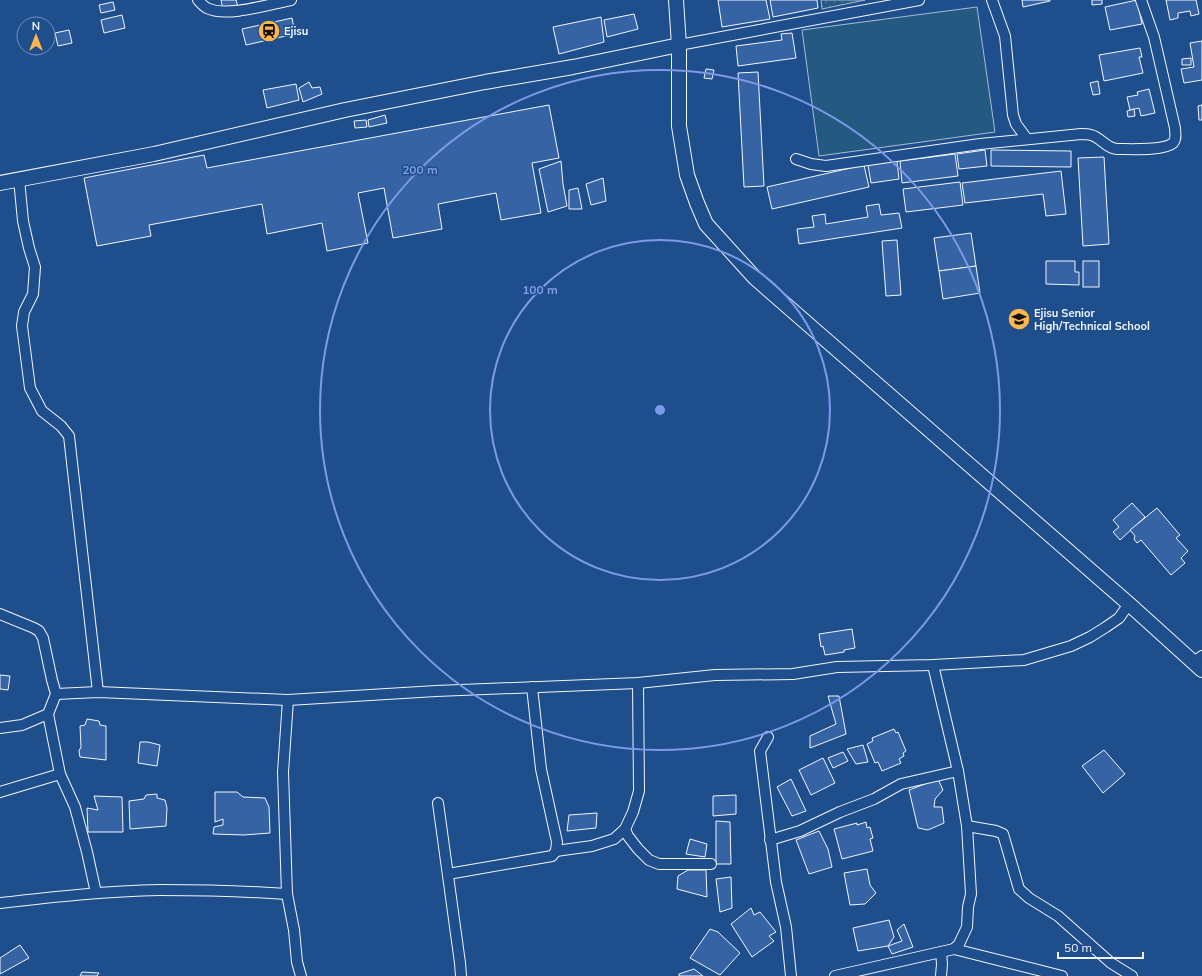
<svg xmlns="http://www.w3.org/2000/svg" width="1202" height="976" font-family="Mulish,sans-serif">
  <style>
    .grass { fill: url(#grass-dots); stroke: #a8bbd7 }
    .pitch { fill: #245a82; stroke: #a8bbd7 }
    .building { fill: #3563a3; stroke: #f2f6ff }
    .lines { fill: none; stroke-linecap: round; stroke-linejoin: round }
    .street-casing { stroke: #f2f6ff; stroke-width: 12 }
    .secondary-casing { stroke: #f2f6ff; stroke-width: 16 }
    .street { stroke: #1f4e8c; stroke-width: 10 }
    .secondary { stroke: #1f4e8c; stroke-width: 14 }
    .ring { fill: none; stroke: #7d9aea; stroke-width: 2 }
    .labels { text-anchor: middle; stroke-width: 3; stroke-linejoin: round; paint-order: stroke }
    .poi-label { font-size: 11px; font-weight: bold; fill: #f2f6ff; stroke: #1f4e8c; text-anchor: start }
    .centre { fill: #7d9aea; stroke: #1f4e8c; stroke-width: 2 }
    .ring-label { font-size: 12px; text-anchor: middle; font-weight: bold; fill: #7d9aea; stroke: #1f4e8c; stroke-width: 3; stroke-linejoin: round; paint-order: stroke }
  </style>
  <defs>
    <pattern id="grass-dots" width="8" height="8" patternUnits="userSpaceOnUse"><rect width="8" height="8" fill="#245a82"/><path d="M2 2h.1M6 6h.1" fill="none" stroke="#447295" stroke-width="1.8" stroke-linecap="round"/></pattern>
  </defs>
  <rect width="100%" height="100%" fill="#1f4e8c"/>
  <path class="grass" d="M821,0h44l-43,9z"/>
  <path class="pitch" d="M977,7l18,125 -176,24 -17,-126z"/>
  <g class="building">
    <path d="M221,0h15l2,7 -15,3z"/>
    <path d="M718,0h48l4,19 -48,8z"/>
    <path d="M770,0h47l1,8 -45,9z"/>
    <path d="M1022,0h28v1l-27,6z"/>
    <path d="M1092,0h10v4l-10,1z"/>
    <path d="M1137,0l5,24 -32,6 -5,-23z"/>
    <path d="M1166,0h30l3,14 -8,2 -1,-5 -12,2v5l-8,2z"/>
    <path d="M113,2l2,8 -14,3 -2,-8z"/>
    <path d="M634,14l4,15 -31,8 -3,-17z"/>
    <path d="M122,15l3,13 -21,5 -3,-13z"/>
    <path d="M601,17l3,25 -45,12 -6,-27z"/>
    <path d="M292,18l3,16 -49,11 -4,-16z"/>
    <path d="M69,30l3,13 -14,3 -3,-13z"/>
    <path d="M792,33l4,25 -58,8 -2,-20 46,-6 -1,-6z"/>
    <path d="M1202,41v39l-18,3 -3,-14 13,-2 -4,-24z"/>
    <path d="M1140,48l2,9h-3l4,16 -39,8 -5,-26z"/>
    <path d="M1191,58v7h-9v-6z"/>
    <path d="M706,69l8,1 -2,9 -8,-1z"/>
    <path d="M758,72l6,114 -20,1 -6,-114z"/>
    <path d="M1098,81l2,13 -7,1 -3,-12z"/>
    <path d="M309,82l3,6 8,-1 2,7 -19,8 -4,-14z"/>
    <path d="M296,84l3,16 -32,8 -4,-18z"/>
    <path d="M1149,89l6,24 -14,3 -2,-8 -9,2 -3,-13 11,-2 -1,-3z"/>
    <path d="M549,105l10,53 -27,5 9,50 -40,7 -5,-27 -58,11 4,25 -49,9 -9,-50 -26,5 10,50 -41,8 -5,-28 -55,11 -5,-30 -113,21 2,11 -54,10 -13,-68 120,-23 3,13z"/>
    <path d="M1202,105v15h-3l-1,-14z"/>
    <path d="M1134,109l1,7 -7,1 -1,-6z"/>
    <path d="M385,115l2,8 -18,4 -1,-7z"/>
    <path d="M366,120l1,7 -12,1 -1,-7z"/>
    <path d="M985,150l2,16 -28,3 -2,-15z"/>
    <path d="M991,150l80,1v16l-80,-1z"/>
    <path d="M955,154l3,22 -56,7 -2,-22z"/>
    <path d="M1104,157l5,87 -26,2 -5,-88z"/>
    <path d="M561,161l2,23 4,22 -19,6 -9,-43z"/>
    <path d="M897,161l2,18 -28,4 -3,-18z"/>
    <path d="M864,165l5,22 -97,22 -5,-22z"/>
    <path d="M1061,171l5,43 -20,2 -3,-22 -78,9 -3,-20z"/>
    <path d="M603,178l3,23 -15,4 -5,-21z"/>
    <path d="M960,182l3,23 -57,7 -3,-23z"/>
    <path d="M578,188l4,21h-13v-19z"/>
    <path d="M879,204l2,11 18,-2 3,15 -103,16 -2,-15 17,-2 -2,-11 13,-2 1,10 42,-7 -2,-11z"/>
    <path d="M971,233l5,33 -37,5 -5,-33z"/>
    <path d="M897,240l4,55 -15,1 -4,-55z"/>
    <path d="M1046,261h29v11h4v13l-33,-1z"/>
    <rect x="1083" y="261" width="16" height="26"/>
    <path d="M976,266l4,27 -37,6 -4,-28z"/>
    <path d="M1132,503l13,14 -25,23 -7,-8 6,-5 -6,-7z"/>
    <path d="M1157,508l23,27 -4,3 12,13 -7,7 4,5 -14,12 -30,-35 -4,3 -3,-4 1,-3 -5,-6z"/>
    <path d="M852,629l3,19 -11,2v2l-19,3 -2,-9 -2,1 -2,-13z"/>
    <path d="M0,675l10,1 -2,14 -8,-1z"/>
    <path d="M828,696h11l7,38 -36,14v-12l26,-12z"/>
    <path d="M87,719l12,2 1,4 6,1v34l-26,-3 -1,-6 2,-4 -1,-21 5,-1z"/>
    <path d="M894,729l2,4 2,-1 8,19 -3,2 1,3 -5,3 2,4 -19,8 -4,-9 -3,1 -8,-19 6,-3 -1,-3z"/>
    <path d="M140,742h8l12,3 -3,21 -19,-3z"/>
    <path d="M863,745l5,17 -12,2 -9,-15z"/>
    <path d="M1104,750l21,24 -22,19 -21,-27z"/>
    <path d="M843,752l5,9 -15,7 -5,-10z"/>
    <path d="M823,758l12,25 -24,12 -12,-25z"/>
    <path d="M791,779l15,32 -14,5 -15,-29z"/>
    <path d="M938,779l5,11 -8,9 -1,8h8l2,16 -16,7 -10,-2 -9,-38z"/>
    <path d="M215,792h22l6,5 22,1 4,9 1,26 -26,2 -31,-1 1,-7 9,-2v-6l-8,3z"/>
    <path d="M157,794v4l8,2 2,8 -1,18 -36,3 -1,-28 15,-2 2,-4z"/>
    <path d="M736,795v19l-23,2v-20z"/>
    <path d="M94,796l28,1 1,35h-35l-1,-24 11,2z"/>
    <path d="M597,813l-1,15 -29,3 2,-16z"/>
    <path d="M716,821l14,1 1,42h-15z"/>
    <path d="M866,822l1,6 3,-1 3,11 -3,1 3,12 -31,8 -8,-30 23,-6v2z"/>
    <path d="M819,831l9,18 4,18 -23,7 -13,-34z"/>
    <path d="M690,839l17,5 -2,13 -19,-3z"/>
    <path d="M867,869l3,16 6,8 -11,11 -15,1 -6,-32z"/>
    <path d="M688,870h18l1,27 -30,-8 1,-13z"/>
    <path d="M731,877l1,31 -12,4 -4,-33z"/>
    <path d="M751,908l3,7 6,-3 16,20 -7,4 5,5 -22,16 -21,-33z"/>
    <path d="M889,920l5,17 -6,9 -30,5 -5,-23z"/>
    <path d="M904,924l9,23 -21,7 -4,-8 14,-5 -5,-11z"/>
    <path d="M710,929l8,3 22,21 -20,22 -30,-17z"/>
    <path d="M20,945l9,13 -29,16v-16z"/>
    <path d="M694,969l9,7h-24v-2z"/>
    <path d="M82,972l17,1 -2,3h-17z"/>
  </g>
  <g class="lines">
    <g class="street-casing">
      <g id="street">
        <path d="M198,0c3,3 6,7 9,8 19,10 63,-4 84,-8"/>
        <path d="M992,0l13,36 8,79 3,9 11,15"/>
        <path d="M679,45l240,-45"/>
        <path d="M796,159l15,5 15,2 154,-22 101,-10c3,0 7,0 10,1 11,3 14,13 26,14 13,0 47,2 56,-6 4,-4 2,-10 2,-15l-21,-91 -13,-37"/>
        <path d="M19,179l4,42 6,27 6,19 -2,27 -9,18 -2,14 8,62 12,23 19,15 8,10 29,256"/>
        <path d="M0,614l34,14 5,3 4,7 9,42 4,14 -8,20 -26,11 -22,3"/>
        <path d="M1194,662l8,-6"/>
        <path d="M933,665l25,106 9,55 4,68 -3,13 -1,20 -8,17 -5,5"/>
        <path d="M56,694l42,-2 190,8 148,-9 202,-8 77,-8 78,-1 44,-7 96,-2 91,-5 47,-14 19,-9 16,-10 13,-9 10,-14"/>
        <path d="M288,700l-5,72 4,122 7,36 3,32 4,14"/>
        <path d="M48,714l12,60 15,33 12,45 9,41"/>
        <path d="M768,737l-8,14 16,131 10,45 5,49"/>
        <path d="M0,792l60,-18"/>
        <path d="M438,803l22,160 1,13"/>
        <path d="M967,826l29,5 7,3 16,55 10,9 29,18 53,47 21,13"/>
        <path d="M625,829l3,7 10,13 11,11 10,4h52"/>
        <path d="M770,840l30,-9 40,-19 34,-13 27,-15 57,-13"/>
        <path d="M556,851l36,-5 22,-7 11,-10 8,-17 6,-21 -1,-108"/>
        <path d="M448,874l104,-18 4,-5 1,-9 -16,-73 -9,-82"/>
        <path d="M0,903c53,-6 107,-12 160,-13 43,0 85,1 127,4"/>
        <path d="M835,976l119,-27 108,27"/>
        <path d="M941,976l1,-12 -1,-12"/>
      </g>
    </g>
    <g class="secondary-casing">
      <g id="secondary">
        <path d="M676,0l3,45v81l8,49 10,28 9,21 49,54 374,326 73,66"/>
        <path d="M0,183l154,-29 191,-44 140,-28 88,-15 106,-22"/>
      </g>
    </g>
    <use href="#street" class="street"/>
    <use href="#secondary" class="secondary"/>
  </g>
  <g class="ring">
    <circle cx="660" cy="410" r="170"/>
    <circle cx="660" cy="410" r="340"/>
  </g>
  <defs>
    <g id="station-disc" transform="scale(1.15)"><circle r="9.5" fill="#ffb74d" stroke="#1f4e8c"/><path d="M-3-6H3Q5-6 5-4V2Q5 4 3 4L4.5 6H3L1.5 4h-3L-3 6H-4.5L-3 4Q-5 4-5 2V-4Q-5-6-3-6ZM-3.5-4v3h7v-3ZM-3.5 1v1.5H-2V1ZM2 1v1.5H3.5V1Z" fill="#111"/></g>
    <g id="school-disc" transform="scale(1.15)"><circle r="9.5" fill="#ffb74d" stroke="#1f4e8c"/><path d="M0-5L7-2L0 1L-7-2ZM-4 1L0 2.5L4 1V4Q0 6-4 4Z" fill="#111"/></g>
  </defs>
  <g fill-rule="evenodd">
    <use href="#station-disc" x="269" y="31"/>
    <use href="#school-disc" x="1019" y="319"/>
  </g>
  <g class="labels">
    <g class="poi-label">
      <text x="284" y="35">Ejisu</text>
      <text x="1034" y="317">Ejisu Senior<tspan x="1034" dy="13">High/Technical School</tspan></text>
    </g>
  </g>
  <circle cx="660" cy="410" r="6" class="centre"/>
  <g class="ring-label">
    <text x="420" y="174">200 m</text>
    <text x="540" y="294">100 m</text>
  </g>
  <g transform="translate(36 36)"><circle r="19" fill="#1f4e8c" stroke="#7391ba"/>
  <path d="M0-3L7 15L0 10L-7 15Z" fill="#ffb74d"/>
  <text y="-6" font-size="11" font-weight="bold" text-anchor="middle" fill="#f2f6ff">N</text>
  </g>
  <path d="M1058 952v6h85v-6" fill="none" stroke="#f2f6ff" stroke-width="2"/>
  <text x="1064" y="952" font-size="12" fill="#f2f6ff" stroke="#1f4e8c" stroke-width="3" paint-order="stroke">50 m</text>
</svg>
